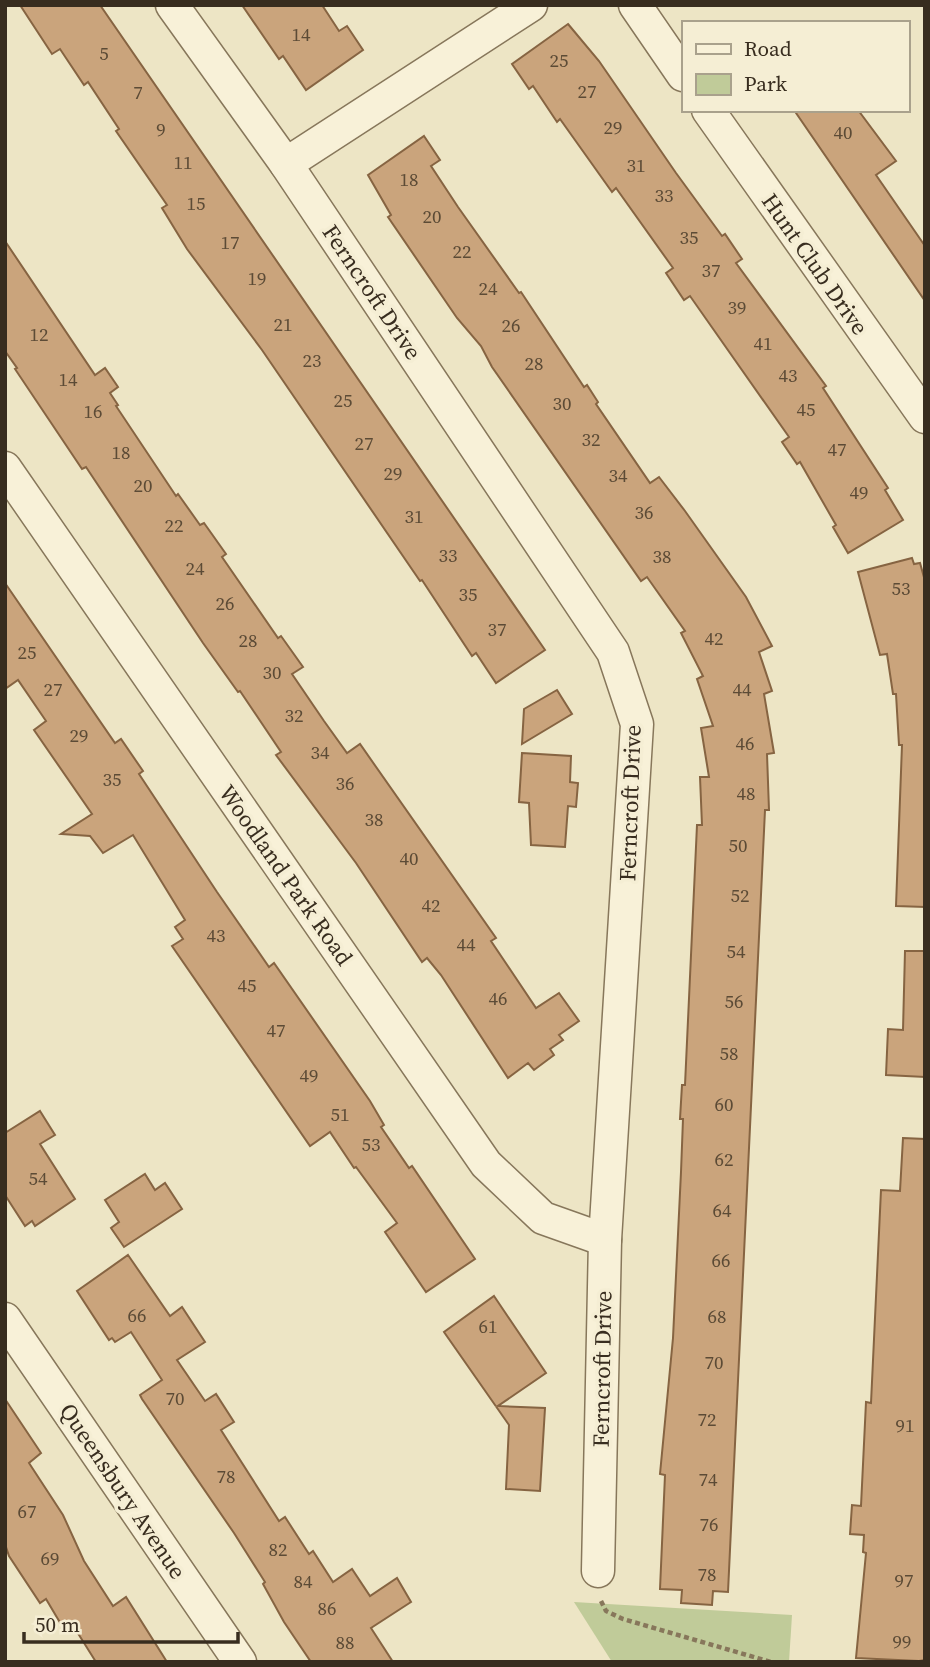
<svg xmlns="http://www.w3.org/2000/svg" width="930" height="1667" font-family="'Source Serif 4',serif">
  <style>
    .green { fill: #c0cb99 }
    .building { fill: #caa47c; stroke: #866442; stroke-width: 2 }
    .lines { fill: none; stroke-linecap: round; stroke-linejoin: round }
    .minor-casing { stroke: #87775b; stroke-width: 35 }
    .path { stroke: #87775b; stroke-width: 4.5; stroke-dasharray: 5 3.5; stroke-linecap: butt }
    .minor { stroke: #f8f1d8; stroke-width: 32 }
    .labels { text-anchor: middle; stroke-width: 7; stroke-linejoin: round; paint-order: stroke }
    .number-label { font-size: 19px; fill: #5c4b36 }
    .street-label { font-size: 23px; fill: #382d1f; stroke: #f5eed4 }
  </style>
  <rect width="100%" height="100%" fill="#ede5c5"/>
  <path class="green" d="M574,1602l218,13 -3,47h-177z"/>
  <g class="building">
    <path d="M20,5h80l445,645 -49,33 -20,-30 -4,3 -50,-76 -2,1 -158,-231 -75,-101 -25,-41 5,-3 -51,-74 3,-2 -31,-47 -4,3 -24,-36 -8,5z"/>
    <path d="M242,5h80l17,26 8,-5 16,24 -57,40 -23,-34 -4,3z"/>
    <path d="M568,24l31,37 77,112 46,63 3,-2 17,25 -6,4 90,123 -3,2 65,100 -3,2 18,30 -55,33 -15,-26 3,-2 -36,-63 -3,2 -15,-22 7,-5 -99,-141 -6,4 -18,-27 7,-5 -57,-80 -4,4 -52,-73 -3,3 -24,-36 -4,3 -17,-25z"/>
    <path d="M794,110h64l38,51 -20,14 49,71v55z"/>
    <path d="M424,136l16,24 -9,6 27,41 61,86 2,-1 63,95 3,-2 11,17 -2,2 54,79 9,-6 26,34 61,86 26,49 -13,6 13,39 -8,3 10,59 -7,1 2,56h-4l-37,782 -15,-1 -1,14 -31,-2 1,-13 -22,-1 5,-114 -5,-1 13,-136 8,-166 2,-53h-3l2,-34h3l12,-260h5l-2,-48h9l-8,-49 12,-2 -16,-47 6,-3 -22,-43 4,-2 -38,-54 -6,4 -149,-214 -11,-21 -24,-28 -69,-101 3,-2 -23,-40z"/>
    <path d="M5,241l90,134 10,-7 13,19 -8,6 8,12 -2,1 60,90 2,-2 22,31 4,-2 22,31 -4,3 56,81 3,-2 22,31 -11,7 32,47 23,32 13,-9 136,194 -5,3 45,67 23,-15 20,28 -20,14 4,5 -13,9 4,6 -20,15 -6,-7 -20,15 -67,-103 -14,-17 -5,4 -66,-99 -80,-108 5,-3 -41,-61 -2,1 -35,-49 -117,-176 -4,2 -67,-100 2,-1 -12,-17z"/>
    <path d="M912,558l2,6 6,-1 5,18v326l-29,-1 6,-161h-3l-3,-51h-3l-6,-40 -7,1 -22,-83z"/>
    <path d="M5,583l110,160 6,-4 22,32 -4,3 78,118 52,75 5,-4 96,138 14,24 -3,2 28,41 3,-2 63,93 -49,33 -41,-60 12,-9 -41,-56 -2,1 -24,-36 -20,14 -138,-200 11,-7 -8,-12 10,-7 -52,-85 -30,18 -13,-17 -29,-2 31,-20 -58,-84 12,-9 -28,-41 -13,9z"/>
    <path d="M557,690l15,24 -50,30 2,-35z"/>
    <path d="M522,753l49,3 -1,26 8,1 -2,24 -8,-1 -3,41 -34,-2 -2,-42 -10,-1z"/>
    <path d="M905,951h20v126l-39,-2 2,-46 15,1z"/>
    <path d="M40,1111l15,24 -15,9 35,55 -40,27 -3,-5 -7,5 -20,-31v-62z"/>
    <path d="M903,1138l22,1v521l-6,1 -63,-3 10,-105 -3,-1 1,-17 -14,-1 2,-29 9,1 5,-104 5,1 10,-213 19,1z"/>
    <path d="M145,1174l10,16 10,-7 17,26 -58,38 -13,-19 8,-6 -14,-22z"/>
    <path d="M128,1255l42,61 12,-9 23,35 -28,18 28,41 11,-7 18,28 -13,8 58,91 6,-4 24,37 4,-3 20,31 19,-13 18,27 27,-18 14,24 -40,26 22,34h-82l-27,-40 -21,-38 2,-2 -31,-49 -92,-134 -2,-4 22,-15 -31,-48 -16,10 -3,-4 -3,2 -32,-49z"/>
    <path d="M494,1296l52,77 -48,33 47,2 -5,83 -34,-2 3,-64 -65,-93z"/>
    <path d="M5,1399l36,54 -12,10 34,52 21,46 29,45 13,-9 41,65h-71l-22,-35 -9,4 -19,-32 -6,4 -31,-47 -4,-12z"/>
  </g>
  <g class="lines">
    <g class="minor-casing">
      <g id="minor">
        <path d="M172,5l114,159 327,488 24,72 -32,516 -7,331"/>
        <path d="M635,5l48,70"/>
        <path d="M708,110l217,307"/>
        <path d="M286,164l245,-159"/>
        <path d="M5,468l481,696 57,54 62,22"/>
        <path d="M5,1319l235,343"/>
      </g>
    </g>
    <path class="path" d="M601,1601l5,10 17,8 148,43"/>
    <use href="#minor" class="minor"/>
  </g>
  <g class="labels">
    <g class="number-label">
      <text x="301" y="41">14</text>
      <text x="104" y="60">5</text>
      <text x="559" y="67">25</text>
      <text x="587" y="98">27</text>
      <text x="138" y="99">7</text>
      <text x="613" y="134">29</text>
      <text x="161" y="136">9</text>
      <text x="843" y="139">40</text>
      <text x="183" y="169">11</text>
      <text x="636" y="172">31</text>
      <text x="409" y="186">18</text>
      <text x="664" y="202">33</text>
      <text x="196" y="210">15</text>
      <text x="432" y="223">20</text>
      <text x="689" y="244">35</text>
      <text x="230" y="249">17</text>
      <text x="462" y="258">22</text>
      <text x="711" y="277">37</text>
      <text x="257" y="285">19</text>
      <text x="488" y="295">24</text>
      <text x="737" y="314">39</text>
      <text x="283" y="331">21</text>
      <text x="511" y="332">26</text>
      <text x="39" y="341">12</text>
      <text x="763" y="350">41</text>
      <text x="312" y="367">23</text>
      <text x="534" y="370">28</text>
      <text x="788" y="382">43</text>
      <text x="68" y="386">14</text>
      <text x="343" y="407">25</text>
      <text x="562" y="410">30</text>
      <text x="806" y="416">45</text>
      <text x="93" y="418">16</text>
      <text x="591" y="446">32</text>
      <text x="364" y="450">27</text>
      <text x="837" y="456">47</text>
      <text x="121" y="459">18</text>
      <text x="393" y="480">29</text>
      <text x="618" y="482">34</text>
      <text x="143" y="492">20</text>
      <text x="859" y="499">49</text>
      <text x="644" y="519">36</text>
      <text x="414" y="523">31</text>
      <text x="174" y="532">22</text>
      <text x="448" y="562">33</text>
      <text x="662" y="563">38</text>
      <text x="195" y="575">24</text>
      <text x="901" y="595">53</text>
      <text x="468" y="601">35</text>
      <text x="225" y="610">26</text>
      <text x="497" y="636">37</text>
      <text x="714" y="645">42</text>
      <text x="248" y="647">28</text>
      <text x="27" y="659">25</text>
      <text x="272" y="679">30</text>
      <text x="53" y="696">27</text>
      <text x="742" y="696">44</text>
      <text x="294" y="722">32</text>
      <text x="79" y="742">29</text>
      <text x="745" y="750">46</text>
      <text x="320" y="759">34</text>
      <text x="112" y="786">35</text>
      <text x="345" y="790">36</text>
      <text x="746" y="800">48</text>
      <text x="374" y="826">38</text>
      <text x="738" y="852">50</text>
      <text x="409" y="865">40</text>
      <text x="740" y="902">52</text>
      <text x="431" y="912">42</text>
      <text x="216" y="942">43</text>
      <text x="466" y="951">44</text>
      <text x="736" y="958">54</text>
      <text x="247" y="992">45</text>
      <text x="498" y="1005">46</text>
      <text x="734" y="1008">56</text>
      <text x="276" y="1037">47</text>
      <text x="729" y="1060">58</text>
      <text x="309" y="1082">49</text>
      <text x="724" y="1111">60</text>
      <text x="340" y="1121">51</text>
      <text x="371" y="1151">53</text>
      <text x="724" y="1166">62</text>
      <text x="38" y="1185">54</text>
      <text x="722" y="1217">64</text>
      <text x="721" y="1267">66</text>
      <text x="137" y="1322">66</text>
      <text x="717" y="1323">68</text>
      <text x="488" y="1333">61</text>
      <text x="714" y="1369">70</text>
      <text x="175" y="1405">70</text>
      <text x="707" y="1426">72</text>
      <text x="905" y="1432">91</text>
      <text x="226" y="1483">78</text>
      <text x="708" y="1486">74</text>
      <text x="27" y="1518">67</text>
      <text x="709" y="1531">76</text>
      <text x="278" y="1556">82</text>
      <text x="50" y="1565">69</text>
      <text x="707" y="1581">78</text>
      <text x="904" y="1587">97</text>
      <text x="303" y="1588">84</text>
      <text x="327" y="1615">86</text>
      <text x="902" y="1648">99</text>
      <text x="345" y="1649">88</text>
    </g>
    <g class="street-label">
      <text transform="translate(815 264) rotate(55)" y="8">Hunt Club Drive</text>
      <text transform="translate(372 292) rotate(56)" y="8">Ferncroft Drive</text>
      <text transform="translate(630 803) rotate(-88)" y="8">Ferncroft Drive</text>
      <text transform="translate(286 875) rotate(55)" y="8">Woodland Park Road</text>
      <text transform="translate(602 1369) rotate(-89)" y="8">Ferncroft Drive</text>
      <text transform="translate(123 1491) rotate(56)" y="8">Queensbury Avenue</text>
    </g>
  </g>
  <rect width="930" height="1667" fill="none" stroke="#382d1f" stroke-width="14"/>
  <rect x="682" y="21" width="228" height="91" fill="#f5eed4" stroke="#a9a18c" stroke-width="2"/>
  <rect x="696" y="44" width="35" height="10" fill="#f8f1d8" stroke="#a9a18c" stroke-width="2"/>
  <text x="744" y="56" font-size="21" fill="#382d1f">Road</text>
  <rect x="696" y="74" width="35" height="21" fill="#c0cb99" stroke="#a9a18c" stroke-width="2"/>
  <text x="744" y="91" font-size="21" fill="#382d1f">Park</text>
  <path d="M24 1632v10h214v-10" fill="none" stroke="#382d1f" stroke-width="3.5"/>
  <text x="35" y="1632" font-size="21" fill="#382d1f" stroke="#f5eed4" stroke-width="5" paint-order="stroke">50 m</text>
</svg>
